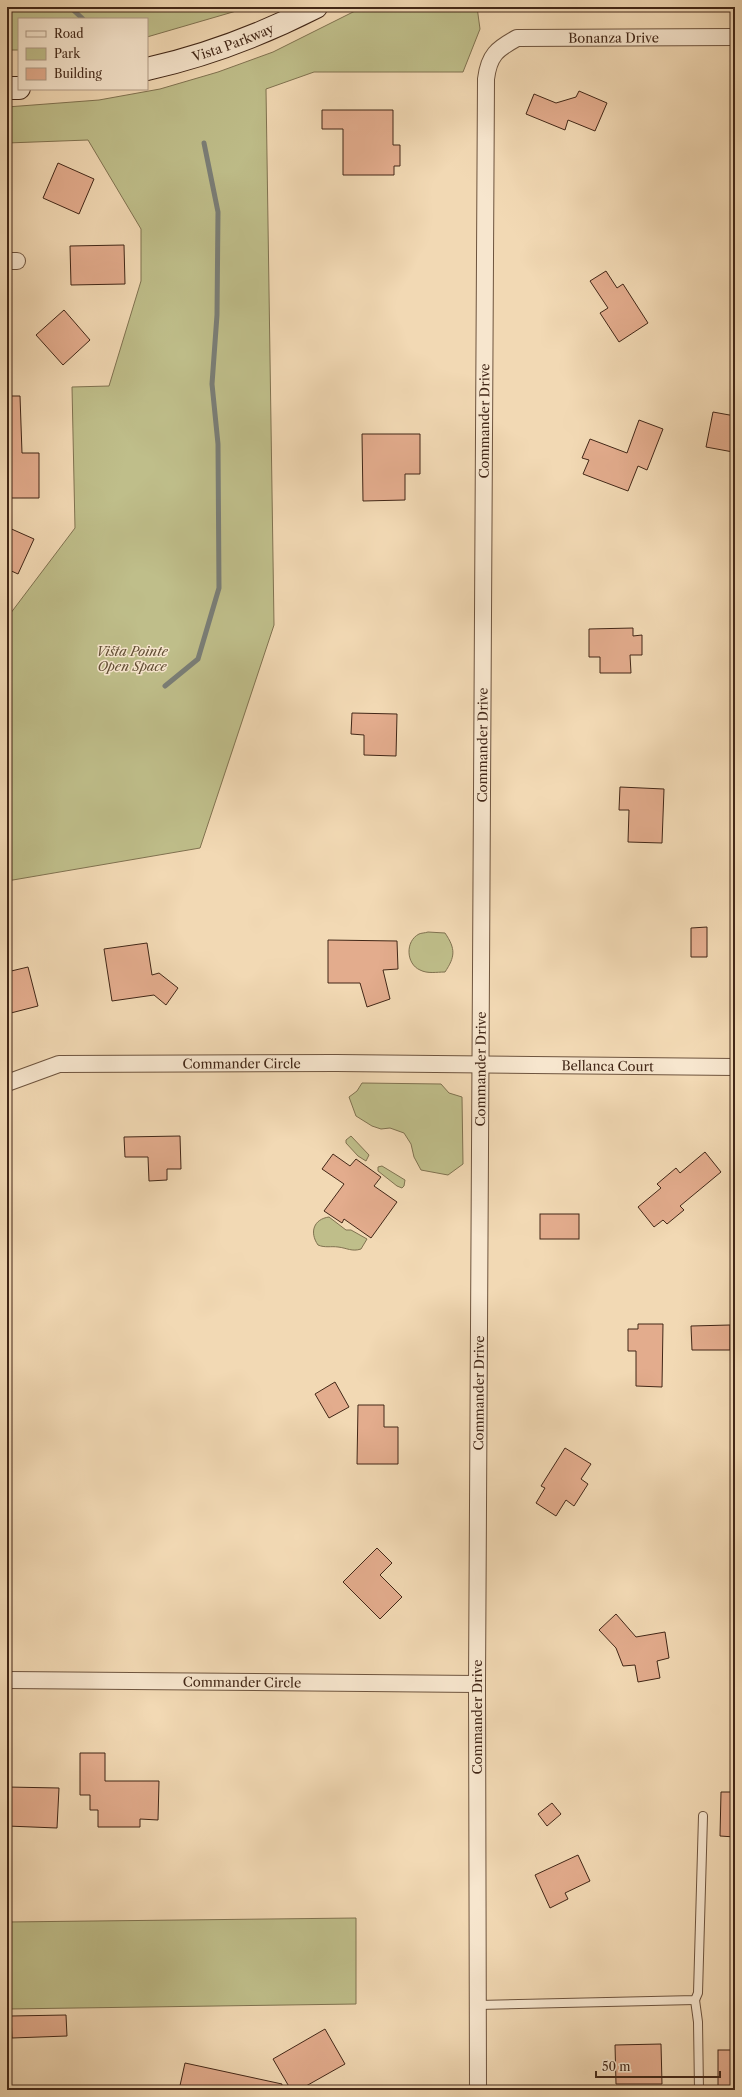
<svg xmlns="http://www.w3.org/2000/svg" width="742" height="2097" font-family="'Libre Caslon Text',serif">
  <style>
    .green { fill: #bfbe8a; stroke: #807250 }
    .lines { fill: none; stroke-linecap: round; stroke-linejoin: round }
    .stream { stroke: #7a7e77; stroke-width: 5 }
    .building { fill: #e3ac8d; stroke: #422717 }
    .lane-casing { stroke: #6e543e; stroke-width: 10 }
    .street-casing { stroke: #6e543e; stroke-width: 18 }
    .secondary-casing { stroke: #422717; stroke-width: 24 }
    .lane { stroke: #f7e6ce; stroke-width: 8 }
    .street { stroke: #f7e6ce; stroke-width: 16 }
    .secondary { stroke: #f7e6ce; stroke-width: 22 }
    .labels { text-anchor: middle; stroke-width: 3; stroke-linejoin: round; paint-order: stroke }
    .street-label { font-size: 13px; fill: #422717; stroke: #f7e6ce }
    .park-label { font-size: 13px; font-style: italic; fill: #614d34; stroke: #f7e6ce }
  </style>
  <rect width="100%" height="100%" fill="#f2d9b4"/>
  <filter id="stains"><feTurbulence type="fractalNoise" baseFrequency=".005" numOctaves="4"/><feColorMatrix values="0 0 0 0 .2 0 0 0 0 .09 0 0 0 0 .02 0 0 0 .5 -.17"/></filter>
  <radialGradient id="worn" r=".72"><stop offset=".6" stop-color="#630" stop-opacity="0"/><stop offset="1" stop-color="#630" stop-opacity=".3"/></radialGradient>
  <g class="green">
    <path d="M7,7h243l-103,30v-18h-128v31h-12z"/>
    <path d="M363,7h114l3,22 -17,43h-149l-48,17 8,536 -74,223 -193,33v-263l68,-90 -3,-141 37,-1 32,-105v-52l-53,-89 -81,3v-36l92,-7 61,-11 58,-17 55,-20z"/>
    <path d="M428,932l17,1c11,16 10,24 0,39 -9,0 -17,2 -25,-2 -14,-6 -15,-29 -1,-36 2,-1 6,-1 9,-2z"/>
    <path d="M362,1083l79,1 8,9 13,4 1,67 -15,11 -27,-5 -7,-13 -3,-13 -7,-11 -14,-5 -9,1 -9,-3 -16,-10 -7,-19 8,-6z"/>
    <path d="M351,1136l18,19 -3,6 -8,-5 -12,-13v-3z"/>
    <path d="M382,1166l23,14 -1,6 -2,2 -5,-2 -19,-15v-4z"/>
    <path d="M329,1217l17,13h5l16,9 -6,10c-9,3 -14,-1 -23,-2 -7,-1 -13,1 -20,-2 -9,-13 -4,-26 11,-28z"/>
    <path d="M356,1918v86l-349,5v-87z"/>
  </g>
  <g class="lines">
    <g class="stream">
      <path d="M70,7l13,12"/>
      <path d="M165,686l33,-27 21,-71 -1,-144 -6,-60 5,-69 1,-103 -14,-69"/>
    </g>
  </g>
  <g class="building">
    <path d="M579,91l28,12 -12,28 -27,-11 -3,10 -39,-16 8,-20 22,9 20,-6z"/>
    <path d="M322,110h71v35h7v21h-6v9h-51v-46h-21z"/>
    <path d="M58,163l36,16 -15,35 -36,-16z"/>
    <path d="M124,245l1,39 -54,1 -1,-39z"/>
    <path d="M606,271l11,17 6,-4 25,39 -29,19 -19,-29 8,-5 -18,-27z"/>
    <path d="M64,310l26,30 -27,25 -27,-30z"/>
    <path d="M7,396h13l2,57h17v45h-32z"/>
    <path d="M713,412l22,4v26l-2,10 -27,-5z"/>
    <path d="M639,420l24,9 -16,41 -9,-4 -10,25 -45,-17 6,-14 -7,-2 8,-19 37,14z"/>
    <path d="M362,434h58v40h-15v26l-42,1z"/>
    <path d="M7,527l27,12 -16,35 -11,-5z"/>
    <path d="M633,628v8l9,-1v20h-12l1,18h-31v-16h-11v-28z"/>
    <path d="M352,713l45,1 -1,42 -32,-1v-20l-13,-1z"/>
    <path d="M620,787l44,2 -2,54 -34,-1 1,-32h-10z"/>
    <path d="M707,927v30h-16v-29z"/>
    <path d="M328,940l69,1 1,28 -15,1 7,29 -23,8 -7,-24h-32z"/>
    <path d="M147,943l5,32 7,-2 19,15 -12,17 -12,-10 -42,6 -8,-52z"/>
    <path d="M28,967l10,39 -31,8v-42z"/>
    <path d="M180,1136l1,33h-14v11l-18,1 -1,-24h-23l-1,-20z"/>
    <path d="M705,1152l16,20 -41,34 4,4 -17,14 -4,-4 -9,7 -16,-20 23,-19 -4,-4 19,-16 4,5z"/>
    <path d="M333,1154l17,12 6,-7 25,18 -7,9 23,16 -26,36 -27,-19 -2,4 -18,-12 20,-27 -22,-15z"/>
    <rect x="540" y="1214" width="39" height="25"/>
    <path d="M638,1324h25l-1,63 -26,-1v-35h-8v-22h10z"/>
    <path d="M730,1325v25h-38l-1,-24z"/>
    <path d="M335,1382l14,25 -20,11 -14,-24z"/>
    <path d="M358,1405h26v22h14v37h-41z"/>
    <path d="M565,1448l26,16 -10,15 7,5 -14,22 -8,-6 -10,16 -20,-13 9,-15 -4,-2z"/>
    <path d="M377,1548l15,15 -12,12 22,22 -22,22 -37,-37z"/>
    <path d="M616,1614l20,23 29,-5 4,26 -12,3 3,17 -22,4 -3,-17 -12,1 -7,-18 -17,-18z"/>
    <path d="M80,1753h25v28h54l-1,39 -18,-1v8h-42v-17h-8v-15h-10z"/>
    <path d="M7,1787l52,1 -2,40 -50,-2z"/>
    <path d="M721,1792h14v45l-15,-1z"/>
    <path d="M552,1803l9,11 -14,12 -9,-12z"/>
    <path d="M578,1855l12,26 -25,12 3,6 -18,9 -15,-33z"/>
    <path d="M66,2015l1,21 -55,2 -1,-22z"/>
    <path d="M325,2029l20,35 -46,26h-8l-18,-31z"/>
    <path d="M661,2044l1,40h-46l-1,-39z"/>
    <rect x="718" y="2050" width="17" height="40"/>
    <path d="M185,2063l97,21 -1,6h-102z"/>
  </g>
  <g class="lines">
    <g class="lane-casing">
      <g id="lane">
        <path d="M695,2000l3,22 1,68"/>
        <path d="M478,2005l217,-5 3,-7 5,-177"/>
      </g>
    </g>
    <g class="street-casing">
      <g id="street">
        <path d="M7,261h10"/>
        <path id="s1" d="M7,1083l52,-19 277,-1 399,4"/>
        <path id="s2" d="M7,1680l470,4"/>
        <path id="s3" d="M478,2090l-1,-406 9,-1605c3,-24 11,-30 31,-41l218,-1"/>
      </g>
    </g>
    <g class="secondary-casing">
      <g id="secondary">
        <path id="s4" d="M147,69c58,-13 116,-35 169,-62"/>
        <path d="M7,88h12"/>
      </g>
    </g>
    <use href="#lane" class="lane"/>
    <use href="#street" class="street"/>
    <use href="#secondary" class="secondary"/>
  </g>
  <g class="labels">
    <g class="street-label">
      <text dy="5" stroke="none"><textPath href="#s3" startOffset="2162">Bonanza Drive</textPath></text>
      <text dy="5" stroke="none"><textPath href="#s4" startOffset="90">Vista Parkway</textPath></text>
      <text dy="5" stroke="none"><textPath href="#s3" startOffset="1669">Commander Drive</textPath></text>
      <text dy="5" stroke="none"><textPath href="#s3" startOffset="1345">Commander Drive</textPath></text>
      <text dy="5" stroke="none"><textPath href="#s1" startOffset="238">Commander Circle</textPath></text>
      <text dy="5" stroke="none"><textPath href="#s1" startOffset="604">Bellanca Court</textPath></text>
      <text dy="5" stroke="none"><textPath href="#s3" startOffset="1021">Commander Drive</textPath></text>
      <text dy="5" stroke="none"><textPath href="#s3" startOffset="697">Commander Drive</textPath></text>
      <text dy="5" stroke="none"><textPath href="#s2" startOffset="235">Commander Circle</textPath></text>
      <text transform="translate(477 1717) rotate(-90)" y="5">Commander Drive</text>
    </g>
    <g class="park-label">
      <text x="132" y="656">Vista Pointe<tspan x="132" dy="15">Open Space</tspan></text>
    </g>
  </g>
  <rect width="742" height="2097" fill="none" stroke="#f2d9b4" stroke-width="24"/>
  <rect x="8" y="8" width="726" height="2081" fill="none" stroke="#422717" stroke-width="2"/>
  <rect x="12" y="12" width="718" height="2073" fill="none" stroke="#422717"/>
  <rect x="18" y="18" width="130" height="72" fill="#f7e6ce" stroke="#af9a85"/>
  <rect x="26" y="31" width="20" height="6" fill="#f7e6ce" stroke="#af9a85"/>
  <text x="54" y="38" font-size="12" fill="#422717">Road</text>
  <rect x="26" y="48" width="20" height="12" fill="#bfbe8a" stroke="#af9a85"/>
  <text x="54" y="58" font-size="12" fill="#422717">Park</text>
  <rect x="26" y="68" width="20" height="12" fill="#e3ac8d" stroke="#af9a85"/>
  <text x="54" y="78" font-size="12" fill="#422717">Building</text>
  <path d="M596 2071v6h124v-6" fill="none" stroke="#422717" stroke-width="2"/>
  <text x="602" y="2071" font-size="12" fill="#422717" stroke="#f7e6ce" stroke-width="3" paint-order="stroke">50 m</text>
  <rect width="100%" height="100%" filter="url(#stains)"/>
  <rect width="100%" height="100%" fill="url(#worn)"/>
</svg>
